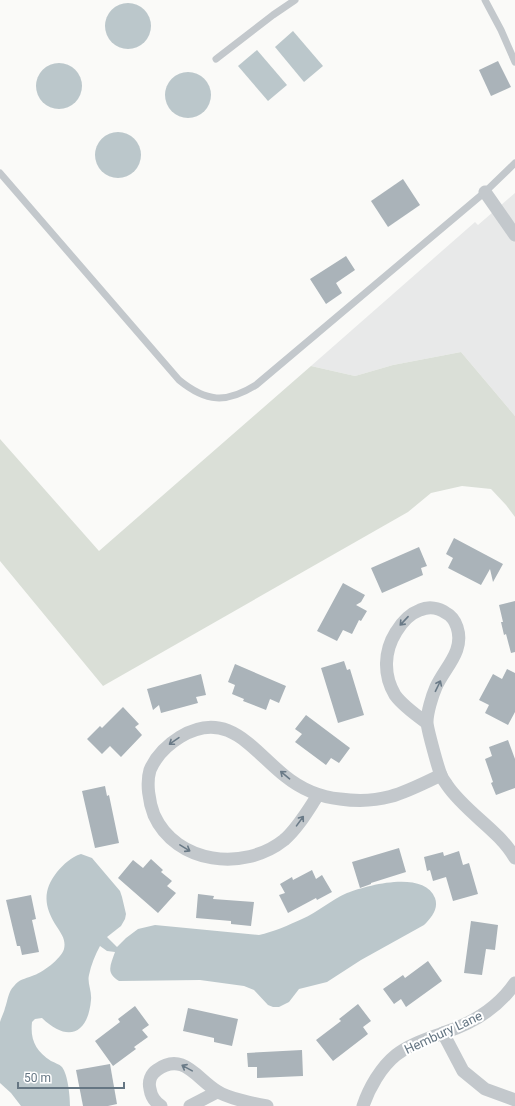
<svg xmlns="http://www.w3.org/2000/svg" width="515" height="1106" font-family="Roboto,sans-serif">
  <style>
    .built { fill: #e8e9e9 }
    .green { fill: #dadfd7 }
    .water { fill: #bbc7cb }
    .building { fill: #aab3b9 }
    .lines { fill: none; stroke-linecap: round; stroke-linejoin: round }
    .lane { stroke: #c3c8cc; stroke-width: 7 }
    .street { stroke: #c3c8cc; stroke-width: 13 }
    .oneway { stroke: #6a7a87 }
    .labels { text-anchor: middle; stroke-width: 4; stroke-linejoin: round; paint-order: stroke }
    .street-label { font-size: 13px; fill: #657683; stroke: #fff }
  </style>
  <rect width="100%" height="100%" fill="#fafaf8"/>
  <path class="built" d="M515,193v223l-54,-64 -68,13 -38,11 -44,-10 164,-144 3,3z"/>
  <path class="green" d="M461,352l54,64v101l-9,-12 -15,-16 -29,-3 -31,7 -23,19 -305,174 -103,-125v-122l99,112 212,-185 44,10 38,-11z"/>
  <g class="water">
    <circle cx="128" cy="26" r="23"/>
    <path d="M293,31l30,35 -19,16 -29,-35z"/>
    <path d="M257,50l30,35 -19,16 -30,-35z"/>
    <circle cx="59" cy="86" r="23"/>
    <circle cx="188" cy="95" r="23"/>
    <circle cx="118" cy="155" r="23"/>
    <path d="M81,854l11,4 28,33 2,6 4,17 -1,5 -4,7 -14,11 10,10 9,-9 12,-9 17,-4 104,10c14,-3 30,-10 43,-16 16,-7 29,-19 45,-26 21,-8 77,-23 88,5 4,11 -4,20 -11,27l-63,35 -34,22 -28,7 -10,13 -10,5h-6l-5,-2 -14,-15 -10,-4 -44,-6 -81,1c-14,-8 -8,-17 -4,-29l-8,-1 -7,-5c-5,9 -9,19 -11,29 -2,8 3,16 2,25 -3,34 -23,43 -49,18l-7,1 -3,3c-2,18 4,29 19,39 4,2 8,3 11,6 6,8 8,29 8,39h-49l-10,-13 -11,-10c0,-18 0,-43 0,-61 1,-4 4,-9 5,-14 3,-8 3,-16 9,-22 5,-7 11,-7 18,-10 10,-3 29,-17 32,-27 2,-9 -2,-14 -7,-22 -13,-20 -15,-36 0,-55 7,-8 14,-15 24,-18z"/>
  </g>
  <g class="building">
    <path d="M498,61l13,26 -20,9 -12,-26z"/>
    <path d="M403,179l17,26 -32,22 -17,-26z"/>
    <path d="M346,256l9,14 -19,13 6,10 -16,11 -16,-25z"/>
    <path d="M454,538l49,26 -10,18 -3,-13 -9,16 -33,-17 5,-10 -7,-4z"/>
    <path d="M419,547l8,19 -6,2 2,7 -41,18 -11,-25z"/>
    <path d="M343,583l22,12 -4,7 -5,3 11,6 -6,10 -2,-1 -7,14 -9,-4 -6,11 -20,-10z"/>
    <path d="M515,601v51l-4,1 -5,-19 -2,1 -3,-13h2l-4,-17z"/>
    <path d="M344,661l3,9 3,-1 14,46 -26,8 -17,-55z"/>
    <path d="M235,664l51,22 -7,17 -9,-4 -4,11 -23,-9 1,-2 -12,-5 3,-9 -7,-3z"/>
    <path d="M507,669l8,4v39l-7,13 -23,-12 4,-8 -10,-5 14,-26 9,5z"/>
    <path d="M201,674l5,21 -10,2 2,6 -37,10 -2,-8 -6,5 -6,-21z"/>
    <path d="M123,707l16,17 -4,3 7,8 -21,22 -11,-11 -8,8 -15,-15 13,-13 2,2z"/>
    <path d="M306,715l44,33 -11,15 -8,-5 -5,7 -31,-23 7,-8 -7,-5z"/>
    <path d="M508,740l7,19v29l-19,7 -5,-12 2,-1 -8,-23 7,-3 -3,-9z"/>
    <path d="M105,786l2,10 2,-1 10,48 -24,5 -13,-57z"/>
    <path d="M399,848l7,24 -35,11v1l-11,4 -8,-26z"/>
    <path d="M459,851l4,14 6,-2 9,31 -25,7 -7,-24 -13,4 -3,-11 -3,1 -3,-14 19,-5 1,4z"/>
    <path d="M151,859l12,11 -2,2 11,9 -5,5 9,7 -18,20 -40,-35 15,-18 10,8z"/>
    <path d="M312,870l4,9 6,-4 10,17 -15,8 -1,-2 -28,15 -9,-18 6,-2 -5,-9 12,-7 1,3z"/>
    <path d="M198,894l16,2 -1,3 41,3 -3,24 -20,-2v-3l-35,-3z"/>
    <path d="M31,895l5,24 -4,1 7,32 -17,3 -2,-9h-3l-11,-46z"/>
    <path d="M471,921l27,4 -3,25 -9,-1 -4,26 -18,-2z"/>
    <path d="M428,961l14,20 -36,26 -5,-8 -7,5 -11,-15 20,-14 2,3z"/>
    <path d="M358,1004l13,17 -8,6 5,7 -35,27 -17,-21 25,-19 -2,-2z"/>
    <path d="M135,1006l14,19 -7,5 6,7 -14,10 2,2 -23,17 -18,-25 25,-19 -2,-3z"/>
    <path d="M188,1008l50,11 -6,27 -18,-4v-4l-31,-7z"/>
    <path d="M302,1050l1,26 -46,2v-11h-9l-1,-14z"/>
    <path d="M110,1064l7,40 -9,2h-25l-7,-36z"/>
  </g>
  <g class="lines">
    <g class="lane">
      <path d="M485,0l16,30 14,32"/>
      <path d="M216,59l57,-44 22,-15"/>
      <path d="M0,173l179,207c27,22 47,24 77,5l229,-193 30,-29"/>
    </g>
    <g class="street">
      <path d="M485,192l30,43"/>
      <path d="M427,723c-11,-8 -24,-17 -32,-28 -12,-20 -11,-44 1,-63 6,-10 13,-18 24,-22 9,-4 19,-2 26,3 6,3 9,8 11,14 8,24 -12,40 -21,60 -4,9 -9,26 -9,35 0,6 11,46 14,53 1,3 4,7 6,10 19,28 51,44 68,73"/>
      <path d="M318,795c-10,15 -20,33 -34,45 -40,32 -108,24 -130,-25 -5,-13 -8,-32 -4,-45 6,-14 17,-25 30,-33 48,-29 72,13 105,39 16,13 35,21 55,23 42,6 64,-6 101,-24"/>
      <path d="M443,1033l20,38 22,18 30,11"/>
      <path d="M161,1106c-6,-4 -10,-10 -11,-17 -2,-8 1,-15 7,-19 26,-19 40,9 60,21 10,7 38,13 50,15"/>
      <path d="M190,1106l27,-14"/>
      <path d="M363,1106c6,-18 18,-39 33,-51 14,-11 31,-16 47,-22 28,-9 55,-25 72,-50"/>
    </g>
  </g>
  <defs><path id="oneway-shaft" d="M-6 0H5M1.5-3L5.5 0L1.5 3" fill="none" stroke-width="1.6" stroke-linecap="round" stroke-linejoin="round"/></defs>
  <g class="oneway">
    <use href="#oneway-shaft" transform="translate(404 621) rotate(133)"/>
    <use href="#oneway-shaft" transform="translate(438 686) rotate(-64)"/>
    <use href="#oneway-shaft" transform="translate(174 741) rotate(145)"/>
    <use href="#oneway-shaft" transform="translate(285 775) rotate(-140)"/>
    <use href="#oneway-shaft" transform="translate(300 821) rotate(-54)"/>
    <use href="#oneway-shaft" transform="translate(185 848) rotate(31)"/>
    <use href="#oneway-shaft" transform="translate(187 1068) rotate(-151)"/>
  </g>
  <g class="labels">
    <g class="street-label">
      <text transform="translate(443 1032) rotate(-25)" y="5">Hembury Lane</text>
    </g>
  </g>
  <path d="M18 1082v6h106v-6" fill="none" stroke="#657683" stroke-width="2"/>
  <text x="24" y="1082" font-size="12" fill="#657683" stroke="#ffffff" stroke-width="3" paint-order="stroke">50 m</text>
</svg>
